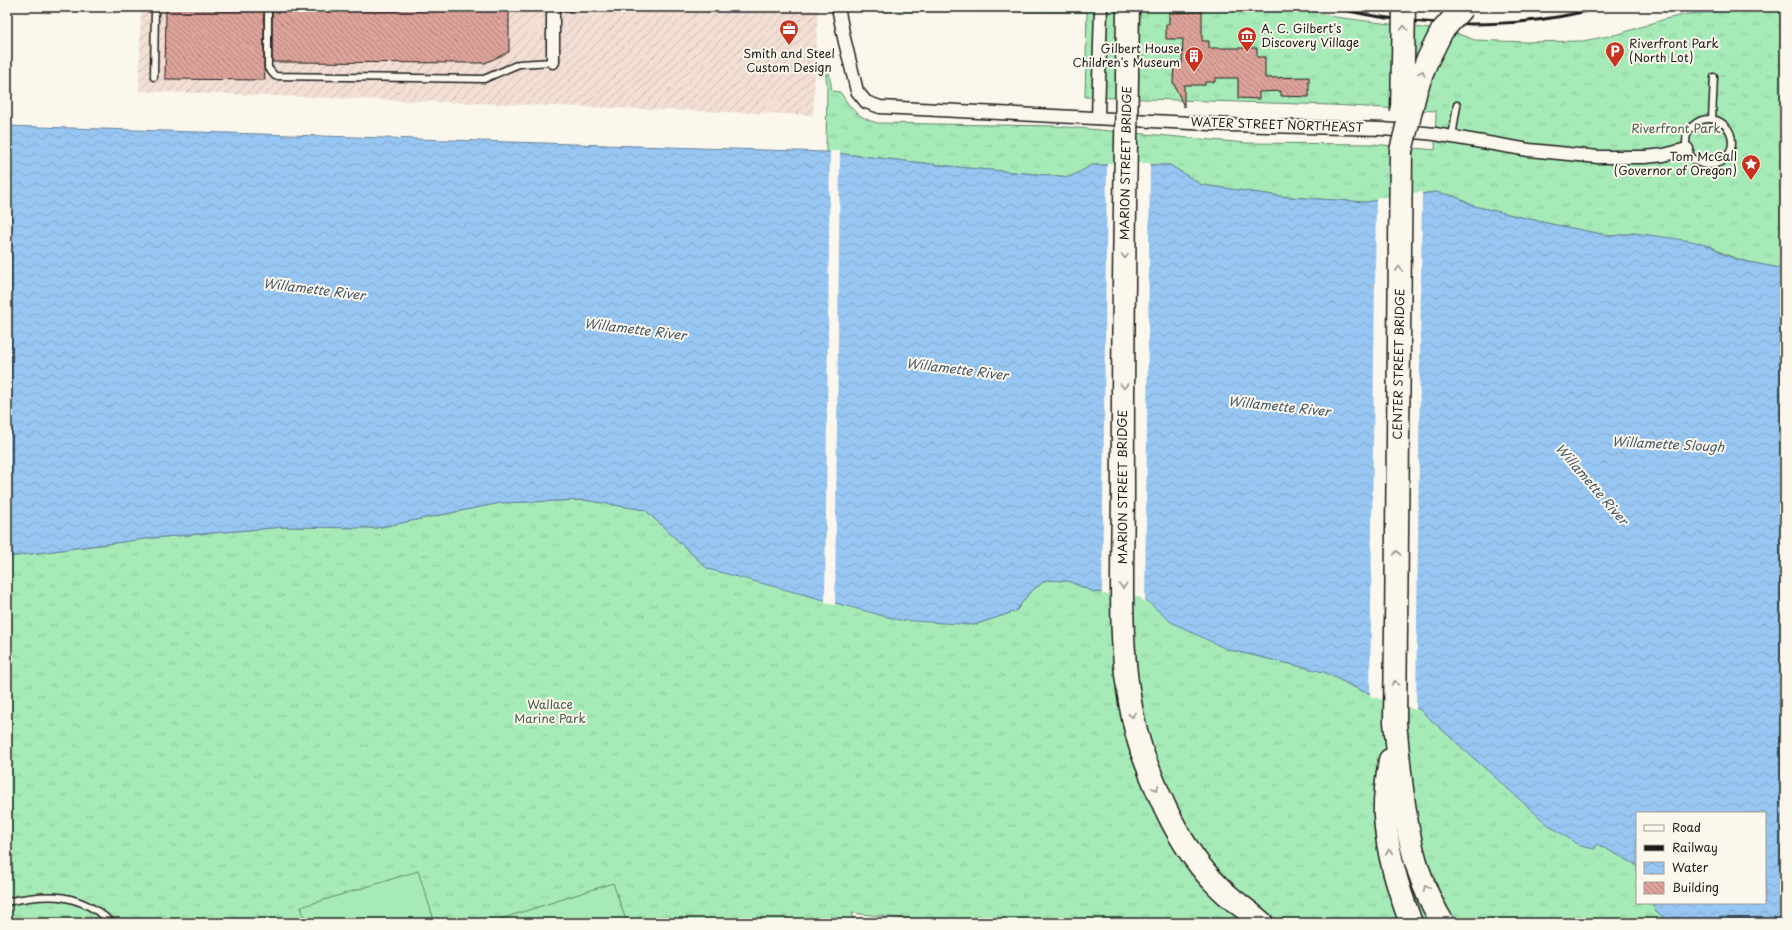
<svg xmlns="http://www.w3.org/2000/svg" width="1792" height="930" font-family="'Playpen Sans',sans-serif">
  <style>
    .industrial { fill: url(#industrial-furrows) }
    .grass { fill: url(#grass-tufts); stroke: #61846a }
    .garden { fill: #a6ebb7; stroke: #61846a }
    .water { fill: url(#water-waves); stroke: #66829c }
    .pier { fill: #fbf7ec }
    .building { fill: url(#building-back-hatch); stroke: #1c1c1c }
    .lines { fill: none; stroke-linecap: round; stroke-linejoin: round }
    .lane-casing { stroke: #1c1c1c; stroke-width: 9 }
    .street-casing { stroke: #1c1c1c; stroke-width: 15 }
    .highway-casing { stroke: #1c1c1c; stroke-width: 25 }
    .lane { stroke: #fbf7ec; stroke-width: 6 }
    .street { stroke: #fbf7ec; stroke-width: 12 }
    .highway { stroke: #fbf7ec; stroke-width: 22 }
    .rail { stroke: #1c1c1c; stroke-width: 3 }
    .highway-bridge-casing { stroke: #1c1c1c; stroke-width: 25; stroke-linecap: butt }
    .highway-bridge { stroke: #fbf7ec; stroke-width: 22 }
    .oneway { stroke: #97948e }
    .labels { text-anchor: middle; stroke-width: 4; stroke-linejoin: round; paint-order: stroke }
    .poi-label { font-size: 12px; fill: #1c1c1c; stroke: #fbf7ec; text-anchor: start }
    .street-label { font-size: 12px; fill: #1c1c1c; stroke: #fbf7ec }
    .park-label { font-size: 12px; fill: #455a4a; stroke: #fbf7ec }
    .water-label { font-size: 13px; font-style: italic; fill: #475867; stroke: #fbf7ec }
  </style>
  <defs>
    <pattern id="industrial-furrows" width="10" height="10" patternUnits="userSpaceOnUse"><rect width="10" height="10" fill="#f2ded3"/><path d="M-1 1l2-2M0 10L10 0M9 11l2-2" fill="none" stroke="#cfbeb5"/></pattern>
    <pattern id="grass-tufts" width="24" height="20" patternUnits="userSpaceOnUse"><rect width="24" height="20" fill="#a6ebb7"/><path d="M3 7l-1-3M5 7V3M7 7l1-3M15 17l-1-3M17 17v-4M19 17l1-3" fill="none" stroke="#8ec99d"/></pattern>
    <pattern id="water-waves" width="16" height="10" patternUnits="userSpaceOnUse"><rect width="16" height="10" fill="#97c6f2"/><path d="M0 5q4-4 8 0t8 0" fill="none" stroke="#82aacf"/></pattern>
    <pattern id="building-back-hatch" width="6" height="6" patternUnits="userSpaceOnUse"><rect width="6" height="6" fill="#dda39a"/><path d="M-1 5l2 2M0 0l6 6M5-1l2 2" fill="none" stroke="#b2847d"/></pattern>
  </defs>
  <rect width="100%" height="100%" fill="#fbf7ec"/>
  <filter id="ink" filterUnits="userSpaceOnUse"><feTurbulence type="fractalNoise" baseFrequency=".025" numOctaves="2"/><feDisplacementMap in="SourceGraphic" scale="8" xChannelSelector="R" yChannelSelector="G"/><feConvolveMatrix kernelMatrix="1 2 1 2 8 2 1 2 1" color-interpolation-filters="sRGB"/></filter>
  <g filter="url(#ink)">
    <path class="industrial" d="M141,7h677l-5,108 -674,-24z"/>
    <g class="grass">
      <path d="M868,7h429l38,10 118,15 22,8 50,2 58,-1 36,-7 46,-15 24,-5 69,-5v-2h27v262c-26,-5 -51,-8 -73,-22l-78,-14 -22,3 -61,-12 -77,-18 -20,-10 -19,-4 -69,10 -78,-5 -86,-12 -32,-20h-77l-22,12 -104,-9 -141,-16 1,-67 -2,-17 3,-1 4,24 8,1c11,17 17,25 37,31l178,3 191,17 127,1 62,6 1,-39 -105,-6 -246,-8 2,-85 -219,-1z"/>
      <path d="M584,500l61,10 63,59 266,56 42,-14 13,-18 17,-13 22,1 26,11 46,3 86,54 98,23 38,19 57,18 77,69 101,66 40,21v38h15l4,9 15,11h-727l-92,-10 3,10h-848v-366l145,-19 132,-11 92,1 124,-25z"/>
    </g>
    <g class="garden">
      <path d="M418,871l17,52h-129l-5,-16z"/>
      <path d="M613,883l14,40h-139z"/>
    </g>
    <path class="water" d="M7,126l819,26 141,16 103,9 22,-12h78l32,20 86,12 78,5 69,-10 19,4 20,10 77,18 61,12 22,-3 58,8 20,6 11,7 15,6 47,9v654h-114l-15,-11 -4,-9h113v-90h-128v52l-40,-21 -2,5 -15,-3 -33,-22 -128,-115 -57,-18 -38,-19 -98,-23 -55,-27 -31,-27 -46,-3 -26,-11 -22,-1 -17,13 -13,18 -42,14 -75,-5 -191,-51 -63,-59 -61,-10 -84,3 -124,25 -92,-1 -132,11 -145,19z"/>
    <g class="pier">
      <path d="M830,151h10l-5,454 -10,-2z"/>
      <path d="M1107,163h43l-5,439 -6,-5 -37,-3z"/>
      <path d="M1422,192l-6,518 -46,-14 6,-498z"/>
    </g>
    <g class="building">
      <path d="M166,7h98v61l1,12 -100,-1z"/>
      <path d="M272,7h237v45l-24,11 -213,-1z"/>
      <path d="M1202,12v29h7v7h48v9h8v21l44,-1v20l-28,-1v-5l-22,1v7l-21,-1v-20h-23v4h-10v3h-21v22l-11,-25 1,-18h8l1,-25h-17v-15h3v-11z"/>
    </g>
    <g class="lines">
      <g class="lane-casing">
        <g id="lane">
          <path d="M268,7v61l7,8 209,3 35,-15 34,-2"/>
          <path d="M553,7h17"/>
          <path d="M154,77l1,-70"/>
          <path d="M1712,119l2,-42"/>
          <circle cx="1709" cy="142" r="23"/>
          <path d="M1452,137l5,-32"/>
          <path d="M7,902c42,-9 72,-10 105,21"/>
        </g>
      </g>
      <g class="street-casing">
        <g id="street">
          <path d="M838,7l6,31 13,53 9,11 14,5 350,18 153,4 52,5 94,16 69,7h47l19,-2 23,-6"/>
          <path d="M553,62v-55"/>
          <path d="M1098,118l3,-111"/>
        </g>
      </g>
      <g class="highway-casing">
        <g id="highway">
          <path d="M1401,151l-6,571c7,69 10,141 48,201"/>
          <path d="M1142,752c17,46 40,99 76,134 13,14 30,24 44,37"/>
          <path d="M1390,760c-3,18 -6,38 -5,56 2,37 13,72 26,107"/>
        </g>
      </g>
      <use href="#lane" class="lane"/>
      <use href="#street" class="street"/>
      <use href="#highway" class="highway"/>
      <path class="rail" d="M1332,7c82,21 187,24 269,0"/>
      <g class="highway-bridge-casing">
        <g id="highway-bridge">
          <path d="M1128,7c-2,160 -6,320 -5,480 0,88 -8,180 19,265"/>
          <path d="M1402,112l2,-105"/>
          <path d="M1401,151l15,-61 10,-27 16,-32 21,-24"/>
        </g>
      </g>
      <use href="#highway-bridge" class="highway-bridge"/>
    </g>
    <defs><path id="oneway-chevron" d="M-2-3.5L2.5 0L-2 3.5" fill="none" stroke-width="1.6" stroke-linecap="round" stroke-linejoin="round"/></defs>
    <g class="oneway">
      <use href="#oneway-chevron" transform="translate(1404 28) rotate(-89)"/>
      <use href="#oneway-chevron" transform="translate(1422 73) rotate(-69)"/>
      <use href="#oneway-chevron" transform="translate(1125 256) rotate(91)"/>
      <use href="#oneway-chevron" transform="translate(1399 269) rotate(-89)"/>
      <use href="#oneway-chevron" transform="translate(1124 386) rotate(91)"/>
      <use href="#oneway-chevron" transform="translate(1397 553) rotate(-89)"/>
      <use href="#oneway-chevron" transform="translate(1123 586) rotate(90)"/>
      <use href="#oneway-chevron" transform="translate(1395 683) rotate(-89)"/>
      <use href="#oneway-chevron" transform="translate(1132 715) rotate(79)"/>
      <use href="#oneway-chevron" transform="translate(1156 788) rotate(65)"/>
      <use href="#oneway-chevron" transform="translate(1389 852) rotate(-99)"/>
      <use href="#oneway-chevron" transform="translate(1426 888) rotate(-114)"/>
    </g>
  </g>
  <defs>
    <g id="office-pin" transform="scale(1)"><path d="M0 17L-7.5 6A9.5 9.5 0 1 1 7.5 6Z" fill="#c8321e" stroke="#fbf7ec"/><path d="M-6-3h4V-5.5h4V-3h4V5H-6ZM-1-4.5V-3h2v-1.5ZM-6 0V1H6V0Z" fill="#fff"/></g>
    <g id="museum-pin" transform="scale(1)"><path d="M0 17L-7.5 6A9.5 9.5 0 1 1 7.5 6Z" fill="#c8321e" stroke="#fbf7ec"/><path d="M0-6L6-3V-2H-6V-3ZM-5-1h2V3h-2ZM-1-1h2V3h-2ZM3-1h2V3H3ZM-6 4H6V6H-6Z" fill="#fff"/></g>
    <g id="parking-pin" transform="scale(1)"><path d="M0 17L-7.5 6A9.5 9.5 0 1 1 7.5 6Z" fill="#c8321e" stroke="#fbf7ec"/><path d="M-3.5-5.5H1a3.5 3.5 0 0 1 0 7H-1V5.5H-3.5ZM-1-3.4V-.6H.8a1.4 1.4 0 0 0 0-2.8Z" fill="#fff"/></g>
    <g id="building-pin" transform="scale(1)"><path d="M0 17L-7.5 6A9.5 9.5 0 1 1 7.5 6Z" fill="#c8321e" stroke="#fbf7ec"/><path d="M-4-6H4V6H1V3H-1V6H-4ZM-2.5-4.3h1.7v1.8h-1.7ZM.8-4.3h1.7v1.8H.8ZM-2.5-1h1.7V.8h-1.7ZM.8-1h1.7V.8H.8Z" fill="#fff"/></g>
    <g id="sight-pin" transform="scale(1)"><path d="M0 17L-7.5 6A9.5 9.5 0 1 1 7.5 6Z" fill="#c8321e" stroke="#fbf7ec"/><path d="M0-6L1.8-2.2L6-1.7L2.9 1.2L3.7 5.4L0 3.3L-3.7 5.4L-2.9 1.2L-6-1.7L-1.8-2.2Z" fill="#fff"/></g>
  </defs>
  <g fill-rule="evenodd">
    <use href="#office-pin" x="789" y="29"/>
    <use href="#museum-pin" x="1247" y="36"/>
    <use href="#parking-pin" x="1615" y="51"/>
    <use href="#building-pin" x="1194" y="56"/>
    <use href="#sight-pin" x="1751" y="164"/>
  </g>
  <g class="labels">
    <g class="poi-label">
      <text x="1261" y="33">A. C. Gilbert's<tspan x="1261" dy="14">Discovery Village</tspan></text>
      <text x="1629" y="48">Riverfront Park<tspan x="1629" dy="14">(North Lot)</tspan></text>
      <text x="1180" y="53" text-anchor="end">Gilbert House<tspan x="1180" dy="14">Children's Museum</tspan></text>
      <text x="789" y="58" text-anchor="middle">Smith and Steel<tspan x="789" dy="14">Custom Design</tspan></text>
      <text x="1737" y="161" text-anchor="end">Tom McCall<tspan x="1737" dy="14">(Governor of Oregon)</tspan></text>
    </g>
    <g class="street-label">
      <text transform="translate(1277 125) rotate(2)" y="4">WATER STREET NORTHEAST</text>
      <text transform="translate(1126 163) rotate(-89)" y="4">MARION STREET BRIDGE</text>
      <text transform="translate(1399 364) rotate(-89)" y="4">CENTER STREET BRIDGE</text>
      <text transform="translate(1123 487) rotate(-90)" y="4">MARION STREET BRIDGE</text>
    </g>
    <g class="park-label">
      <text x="1676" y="133">Riverfront Park</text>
      <text x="550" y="709">Wallace<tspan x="550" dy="14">Marine Park</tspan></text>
    </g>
    <g class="water-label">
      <text transform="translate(314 289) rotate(7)" y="5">Willamette River</text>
      <text transform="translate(635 329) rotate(7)" y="5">Willamette River</text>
      <text transform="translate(957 369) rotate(7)" y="5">Willamette River</text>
      <text transform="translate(1279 406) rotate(6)" y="5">Willamette River</text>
      <text transform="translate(1668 444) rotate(3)" y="5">Willamette Slough</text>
      <text transform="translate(1592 484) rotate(49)" y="5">Willamette River</text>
    </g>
  </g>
  <rect width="1792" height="930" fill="none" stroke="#fbf7ec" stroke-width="24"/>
  <rect x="12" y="12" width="1768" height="906" fill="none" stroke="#1c1c1c" stroke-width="1.5" filter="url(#ink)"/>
  <rect x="1636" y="812" width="130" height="92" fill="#fbf7ec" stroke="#a29f99"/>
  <rect x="1644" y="825" width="20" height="6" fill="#fbf7ec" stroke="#a29f99"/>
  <text x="1672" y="832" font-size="12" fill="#1c1c1c">Road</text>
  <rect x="1644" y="845" width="20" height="6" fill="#1c1c1c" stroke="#a29f99"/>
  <text x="1672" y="852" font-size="12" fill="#1c1c1c">Railway</text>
  <rect x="1644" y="862" width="20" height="12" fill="url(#water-waves)" stroke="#a29f99"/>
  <text x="1672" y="872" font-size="12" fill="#1c1c1c">Water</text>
  <rect x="1644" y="882" width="20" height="12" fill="url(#building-back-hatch)" stroke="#a29f99"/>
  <text x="1672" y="892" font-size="12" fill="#1c1c1c">Building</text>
</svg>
